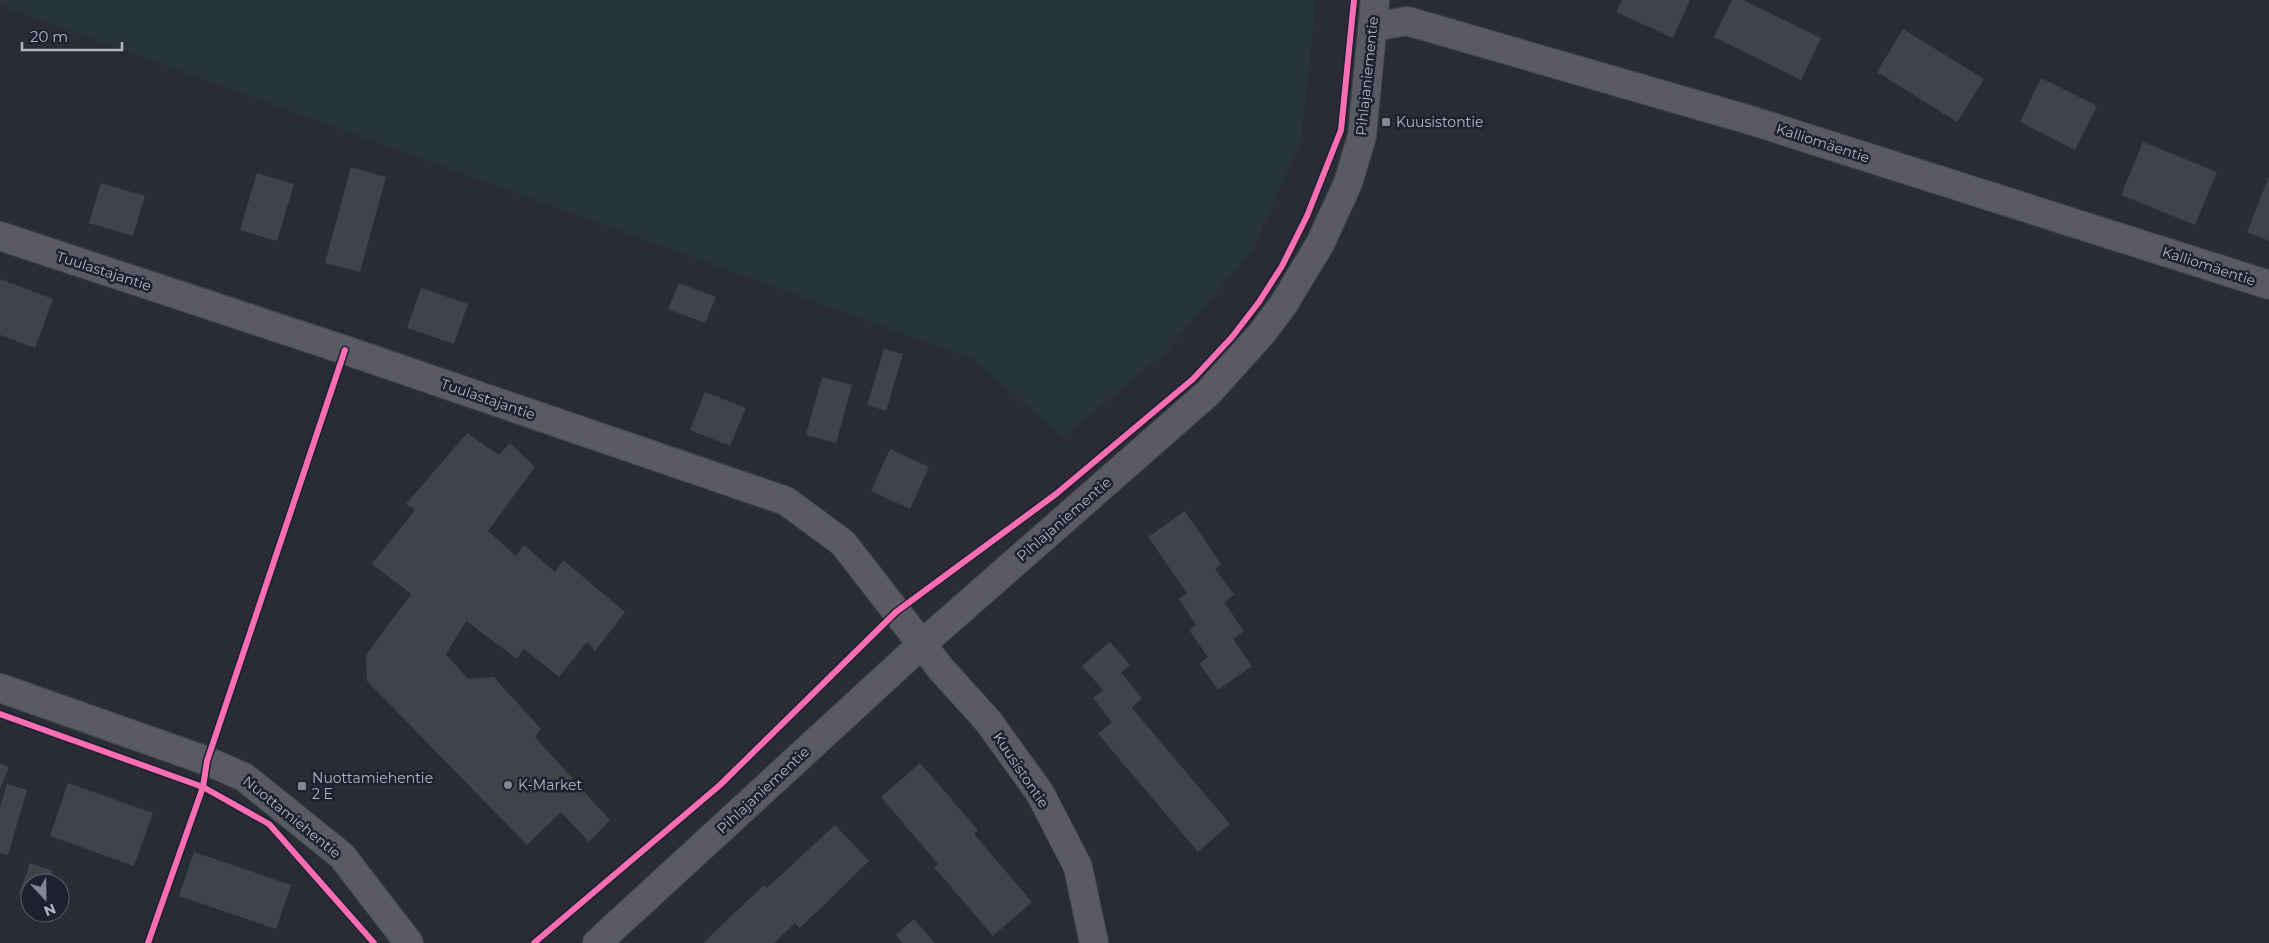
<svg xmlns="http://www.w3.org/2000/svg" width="2269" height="943" font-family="Montserrat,sans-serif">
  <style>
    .green { fill: #27353a }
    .building { fill: #41434a }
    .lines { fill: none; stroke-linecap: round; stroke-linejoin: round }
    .minor-casing { stroke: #45474e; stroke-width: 30 }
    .minor { stroke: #595a63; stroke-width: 28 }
    .cycleway-casing { stroke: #1d202f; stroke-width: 9 }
    .cycleway { stroke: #f96db3; stroke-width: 6 }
    .poi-dot { fill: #838693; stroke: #1d202f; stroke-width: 2 }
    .labels { text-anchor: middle; stroke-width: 5; stroke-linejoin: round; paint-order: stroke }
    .street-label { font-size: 14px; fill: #b3b6c6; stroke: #1d202f }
    .poi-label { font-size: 14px; fill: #b3b6c6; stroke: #1d202f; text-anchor: start }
  </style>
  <rect width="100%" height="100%" fill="#292c34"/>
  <path class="green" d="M0,0h1315v9l-14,131 -48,109 -88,104 -102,84 -90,-78 -973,-354z"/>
  <g class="building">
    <path d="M1622,0h68l-17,38 -57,-26z"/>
    <path d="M1732,0h11l78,38 -20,42 -87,-43z"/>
    <path d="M1903,29l81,50 -27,43 -80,-50z"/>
    <path d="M2041,78l56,28 -22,44 -55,-28z"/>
    <path d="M2143,142l74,30 -22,53 -74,-30z"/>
    <path d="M351,167l35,10 -26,95 -35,-9z"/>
    <path d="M257,173l37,11 -17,57 -37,-11z"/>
    <path d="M2269,176v65l-22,-9z"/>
    <path d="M101,183l44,13 -12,40 -44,-13z"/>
    <path d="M0,279l53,20 -18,49 -35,-13z"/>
    <path d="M679,283l37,14 -11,26 -37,-14z"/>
    <path d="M421,288l47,16 -14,40 -47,-16z"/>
    <path d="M884,349l19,5 -17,57 -19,-6z"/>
    <path d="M822,377l30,8 -16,58 -30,-8z"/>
    <path d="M705,392l41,16 -16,38 -40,-16z"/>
    <path d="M467,433l32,22 11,-12 25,24 -47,64 28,25 8,-11 31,27 8,-12 62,52 -30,39 -8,-9 -28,35 -35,-28 -7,10 -51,-38 -20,33 22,25 26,-2 47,52 -6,8 75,83 -21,22 -28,-30 -34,33 -160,-164 -1,-26 45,-61 -39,-30 43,-54 -9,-6z"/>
    <path d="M890,449l39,18 -19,42 -39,-18z"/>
    <path d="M1185,511l36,53 -6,5 19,26 -10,7 20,29 -11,8 19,27 -34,24 -19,-27 9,-6 -19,-27 7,-5 -17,-26 8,-6 -39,-56z"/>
    <path d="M1110,642l20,23 -9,8 21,25 -10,10 98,116 -32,28 -100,-118 14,-12 -19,-24 10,-8 -21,-24z"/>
    <path d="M0,763l9,4 -9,22z"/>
    <path d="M920,763l58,67 -4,4 58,68 -39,34 -59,-69 4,-3 -57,-67z"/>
    <path d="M68,783l85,30 -19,53 -84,-30z"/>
    <path d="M7,784l20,6 -19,65 -8,-2v-46z"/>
    <path d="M835,825l34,36 -69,67 -5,-5 -21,20h-71l61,-58 3,3z"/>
    <path d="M194,852l97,33 -15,44 -97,-33z"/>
    <path d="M30,863l23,8 -4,12h-19v15l-11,-4z"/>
    <path d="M914,919l21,24h-32l-7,-8z"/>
  </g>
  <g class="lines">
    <g class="minor-casing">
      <g id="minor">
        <path d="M1373,27l34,-6 346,100 516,164"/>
        <path d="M0,236l345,114 441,151 57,42 98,126 47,52 52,72 38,74 16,76"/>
        <path d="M0,688l207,73 37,16 98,79 67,87"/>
        <path d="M597,943l324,-298 287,-252 54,-60 21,-28 37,-61 28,-61 14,-47 13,-136"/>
      </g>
    </g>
    <use href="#minor" class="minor"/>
    <g class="cycleway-casing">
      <g id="cycleway">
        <path d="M0,714l203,73 66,37 105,119"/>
        <path d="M148,943l55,-156 4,-26 138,-411"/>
        <path d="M534,943l186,-158 176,-173 160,-118 137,-115 39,-42 27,-35 23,-36 25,-50 34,-86 13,-130"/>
      </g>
    </g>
    <use href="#cycleway" class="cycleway"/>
  </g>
  <g class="poi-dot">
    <rect x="1381" y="117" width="10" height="10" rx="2.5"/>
    <circle cx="508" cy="785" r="5"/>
    <rect x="297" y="781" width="10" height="10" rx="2.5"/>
  </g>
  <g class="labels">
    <g class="street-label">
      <text transform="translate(1367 76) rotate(-84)" y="5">Pihlajaniementie</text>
      <text transform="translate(1823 143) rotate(18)" y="5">Kalliomäentie</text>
      <text transform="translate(2209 266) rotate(18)" y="5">Kalliomäentie</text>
      <text transform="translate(104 271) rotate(18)" y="5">Tuulastajantie</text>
      <text transform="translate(488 399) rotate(19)" y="5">Tuulastajantie</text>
      <text transform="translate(1064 519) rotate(-41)" y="5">Pihlajaniementie</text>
      <text transform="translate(1021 770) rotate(56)" y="5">Kuusistontie</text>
      <text transform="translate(763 790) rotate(-43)" y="5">Pihlajaniementie</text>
      <text transform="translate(292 817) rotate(39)" y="5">Nuottamiehentie</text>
    </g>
    <g class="poi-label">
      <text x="1396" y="127">Kuusistontie</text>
      <text x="312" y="783">Nuottamiehentie<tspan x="312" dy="16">2 E</tspan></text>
      <text x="518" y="790">K-Market</text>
    </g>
  </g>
  <g transform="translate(45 898) rotate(158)"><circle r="24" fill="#1d202f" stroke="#595c6b"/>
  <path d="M0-4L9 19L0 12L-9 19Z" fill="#838693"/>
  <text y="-8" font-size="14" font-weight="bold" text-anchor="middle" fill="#b3b6c6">N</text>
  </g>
  <path d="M22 42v8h100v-8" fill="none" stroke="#b3b6c6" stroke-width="2.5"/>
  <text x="30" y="42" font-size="15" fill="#b3b6c6" stroke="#1d202f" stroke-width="4" paint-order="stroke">20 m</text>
</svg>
